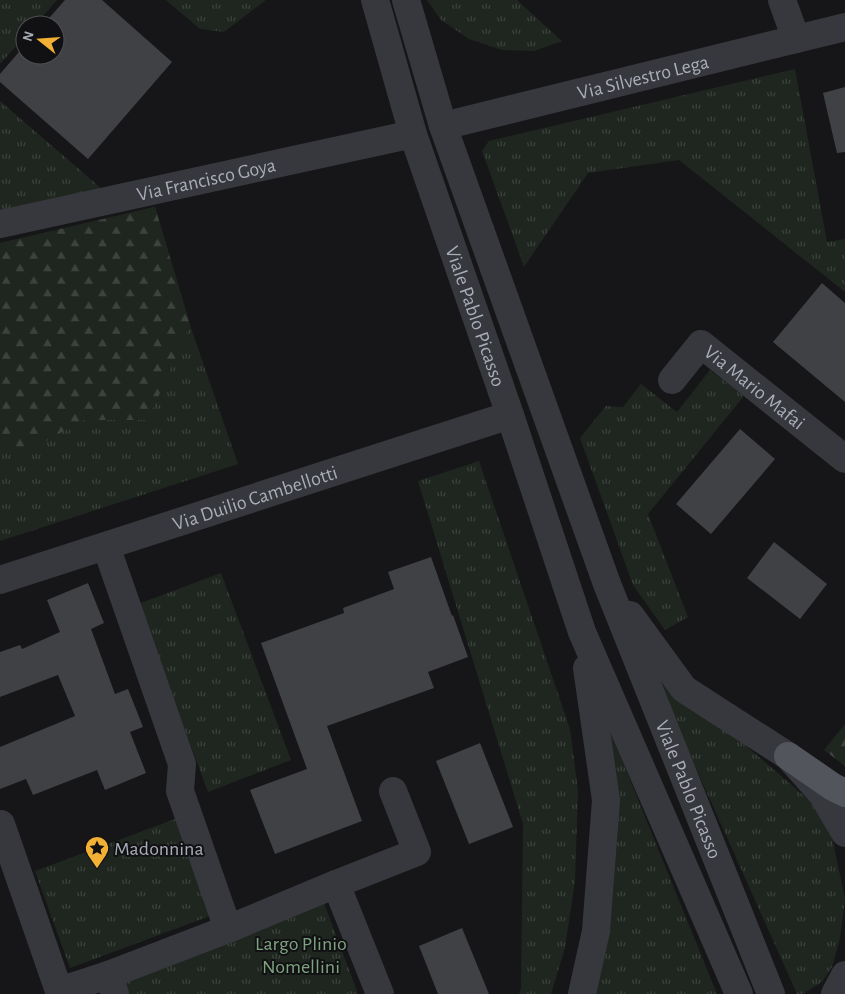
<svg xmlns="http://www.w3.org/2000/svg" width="845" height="994" font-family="'Alegreya Sans',sans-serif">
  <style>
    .grass { fill: url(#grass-tufts) }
    .forest { fill: url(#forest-firs) }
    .building { fill: #404145 }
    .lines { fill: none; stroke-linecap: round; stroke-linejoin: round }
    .minor { stroke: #37383d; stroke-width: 28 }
    .major { stroke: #53555c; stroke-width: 28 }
    .labels { text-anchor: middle; stroke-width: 4; stroke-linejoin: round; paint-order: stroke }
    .street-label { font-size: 20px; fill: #a8adb8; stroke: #111113 }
    .poi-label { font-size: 20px; fill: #a8adb8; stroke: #111113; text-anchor: start }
    .park-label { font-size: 20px; fill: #7fa381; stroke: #111113 }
  </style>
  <defs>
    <pattern id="grass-tufts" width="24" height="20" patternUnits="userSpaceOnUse" patternTransform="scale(1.25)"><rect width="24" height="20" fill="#1e261f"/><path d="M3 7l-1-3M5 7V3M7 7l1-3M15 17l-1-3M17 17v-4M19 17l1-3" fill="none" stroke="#3c433d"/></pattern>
    <pattern id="forest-firs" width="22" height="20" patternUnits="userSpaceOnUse" patternTransform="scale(1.25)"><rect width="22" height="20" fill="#1e261f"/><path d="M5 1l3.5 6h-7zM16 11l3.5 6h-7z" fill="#3c433d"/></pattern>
  </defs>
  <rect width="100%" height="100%" fill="#161618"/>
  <g class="grass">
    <path d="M0,0h57l-22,25h-10v11l-25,28z"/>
    <path d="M166,0h100l-42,32 -24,-3z"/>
    <path d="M427,0h90l45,41 -28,10 -32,-1 -33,-11 -28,-19z"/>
    <path d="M795,69l32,173 18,-3v53l-166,-132 -91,13 -64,94 -42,-116 7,-10z"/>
    <path d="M0,101l102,88 -102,22z"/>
    <path d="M155,207l35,118 48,139 -238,77v-298z"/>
    <path d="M710,370l34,26 -96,118 40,103 -23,13 -32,-45 -53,-147 26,-32 17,1 18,-23 36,28z"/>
    <path d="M479,461l91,268 8,62 -3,90 -10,67 -14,46h-32l2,-6 2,-164 -105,-343z"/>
    <path d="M221,573l70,187 -83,32 -70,-188z"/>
    <path d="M652,670l92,74 65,56 23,37 13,62 -5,39 -8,29 -10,15 -19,12h-6z"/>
    <path d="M599,703l118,291h-130z"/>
    <path d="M175,819l35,97 -140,52 -35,-97z"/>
    <path d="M324,903l34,91h-229l-5,-14z"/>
  </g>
  <g class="forest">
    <path d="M155,207l35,118 -42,95h-65l-61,35 -22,-19v-193z"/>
    <path d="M845,724v42l-21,-16z"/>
  </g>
  <g class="building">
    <path d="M65,0h37l70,62 -84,97 -88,-77v-8l25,-29v10h30v-30h-12z"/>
    <path d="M845,87v65l-8,1 -14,-60z"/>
    <path d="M822,283l23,20v99l-72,-60z"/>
    <path d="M740,429l35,30 -64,75 -35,-30z"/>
    <path d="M774,542l53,42 -27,35 -53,-41z"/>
    <path d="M431,557l21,59 1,-1 15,42 -40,15 6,16 -107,38 35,95 -87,33 -25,-64 57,-21 -46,-126 83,-30 -1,-5 51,-19 -6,-17z"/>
    <path d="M88,583l16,40 -13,6 24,65 13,-5 15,38 -13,5 16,41 -41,17 -8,-20 -64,25 -7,-16 -26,10v-42l75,-31 -17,-41 -58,22v-45l20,-7 2,4 38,-17 -13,-32z"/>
    <path d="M480,743l33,84 -44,17 -33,-83z"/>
    <path d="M462,928l27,66h-51l-19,-48z"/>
  </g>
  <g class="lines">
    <g class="minor">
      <path id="s1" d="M375,0l38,134 97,281 72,217 157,362"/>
      <path id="s2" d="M406,0l37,126 164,458 164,410"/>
      <path d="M782,0l14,39"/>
      <path id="s3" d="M443,126l402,-99"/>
      <path id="s4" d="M0,224l413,-90"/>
      <path id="s5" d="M672,380l29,-36 144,115"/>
      <path d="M106,546l76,218 -2,27 48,138"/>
      <path id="s6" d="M0,580l510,-165"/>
      <path d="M630,615l54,74 104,67 34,38 23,39"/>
      <path d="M1,824l58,167 49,-16"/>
      <path d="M336,884l81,-32 -24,-61"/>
      <path d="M115,994l-7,-19 120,-46 108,-45 44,110"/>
      <path d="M582,994l14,-63 10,-131 -19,-132"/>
      <path d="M835,994l10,-19"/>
    </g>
    <path class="major" d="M788,756l45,31 12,6"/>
  </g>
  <defs>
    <g id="sight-pin" transform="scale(1.25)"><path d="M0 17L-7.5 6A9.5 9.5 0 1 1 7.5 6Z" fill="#f2b134" stroke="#111113"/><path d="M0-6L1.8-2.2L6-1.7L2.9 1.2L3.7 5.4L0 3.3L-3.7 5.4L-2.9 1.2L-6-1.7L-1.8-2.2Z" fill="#111"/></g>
  </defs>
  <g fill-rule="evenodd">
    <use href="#sight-pin" x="97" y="848"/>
  </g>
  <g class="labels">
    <g class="street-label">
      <text dy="7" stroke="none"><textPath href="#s3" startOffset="206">Via Silvestro Lega</textPath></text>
      <text dy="7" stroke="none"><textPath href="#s4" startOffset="211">Via Francisco Goya</textPath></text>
      <text dy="7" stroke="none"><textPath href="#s1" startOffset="332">Viale Pablo Picasso</textPath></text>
      <text dy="7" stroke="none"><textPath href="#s5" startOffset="115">Via Mario Mafai</textPath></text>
      <text dy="7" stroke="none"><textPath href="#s6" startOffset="268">Via Duilio Cambellotti</textPath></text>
      <text dy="7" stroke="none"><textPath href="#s2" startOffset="839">Viale Pablo Picasso</textPath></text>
    </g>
    <g class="poi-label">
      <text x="114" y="855">Madonnina</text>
    </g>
    <g class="park-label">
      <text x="301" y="950">Largo Plinio<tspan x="301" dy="23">Nomellini</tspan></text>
    </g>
  </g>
  <g transform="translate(40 40) rotate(287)"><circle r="24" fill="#111113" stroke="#4d4f55"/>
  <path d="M0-4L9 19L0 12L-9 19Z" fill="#f2b134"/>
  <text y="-8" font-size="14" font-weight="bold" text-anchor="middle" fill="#a8adb8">N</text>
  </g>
</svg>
